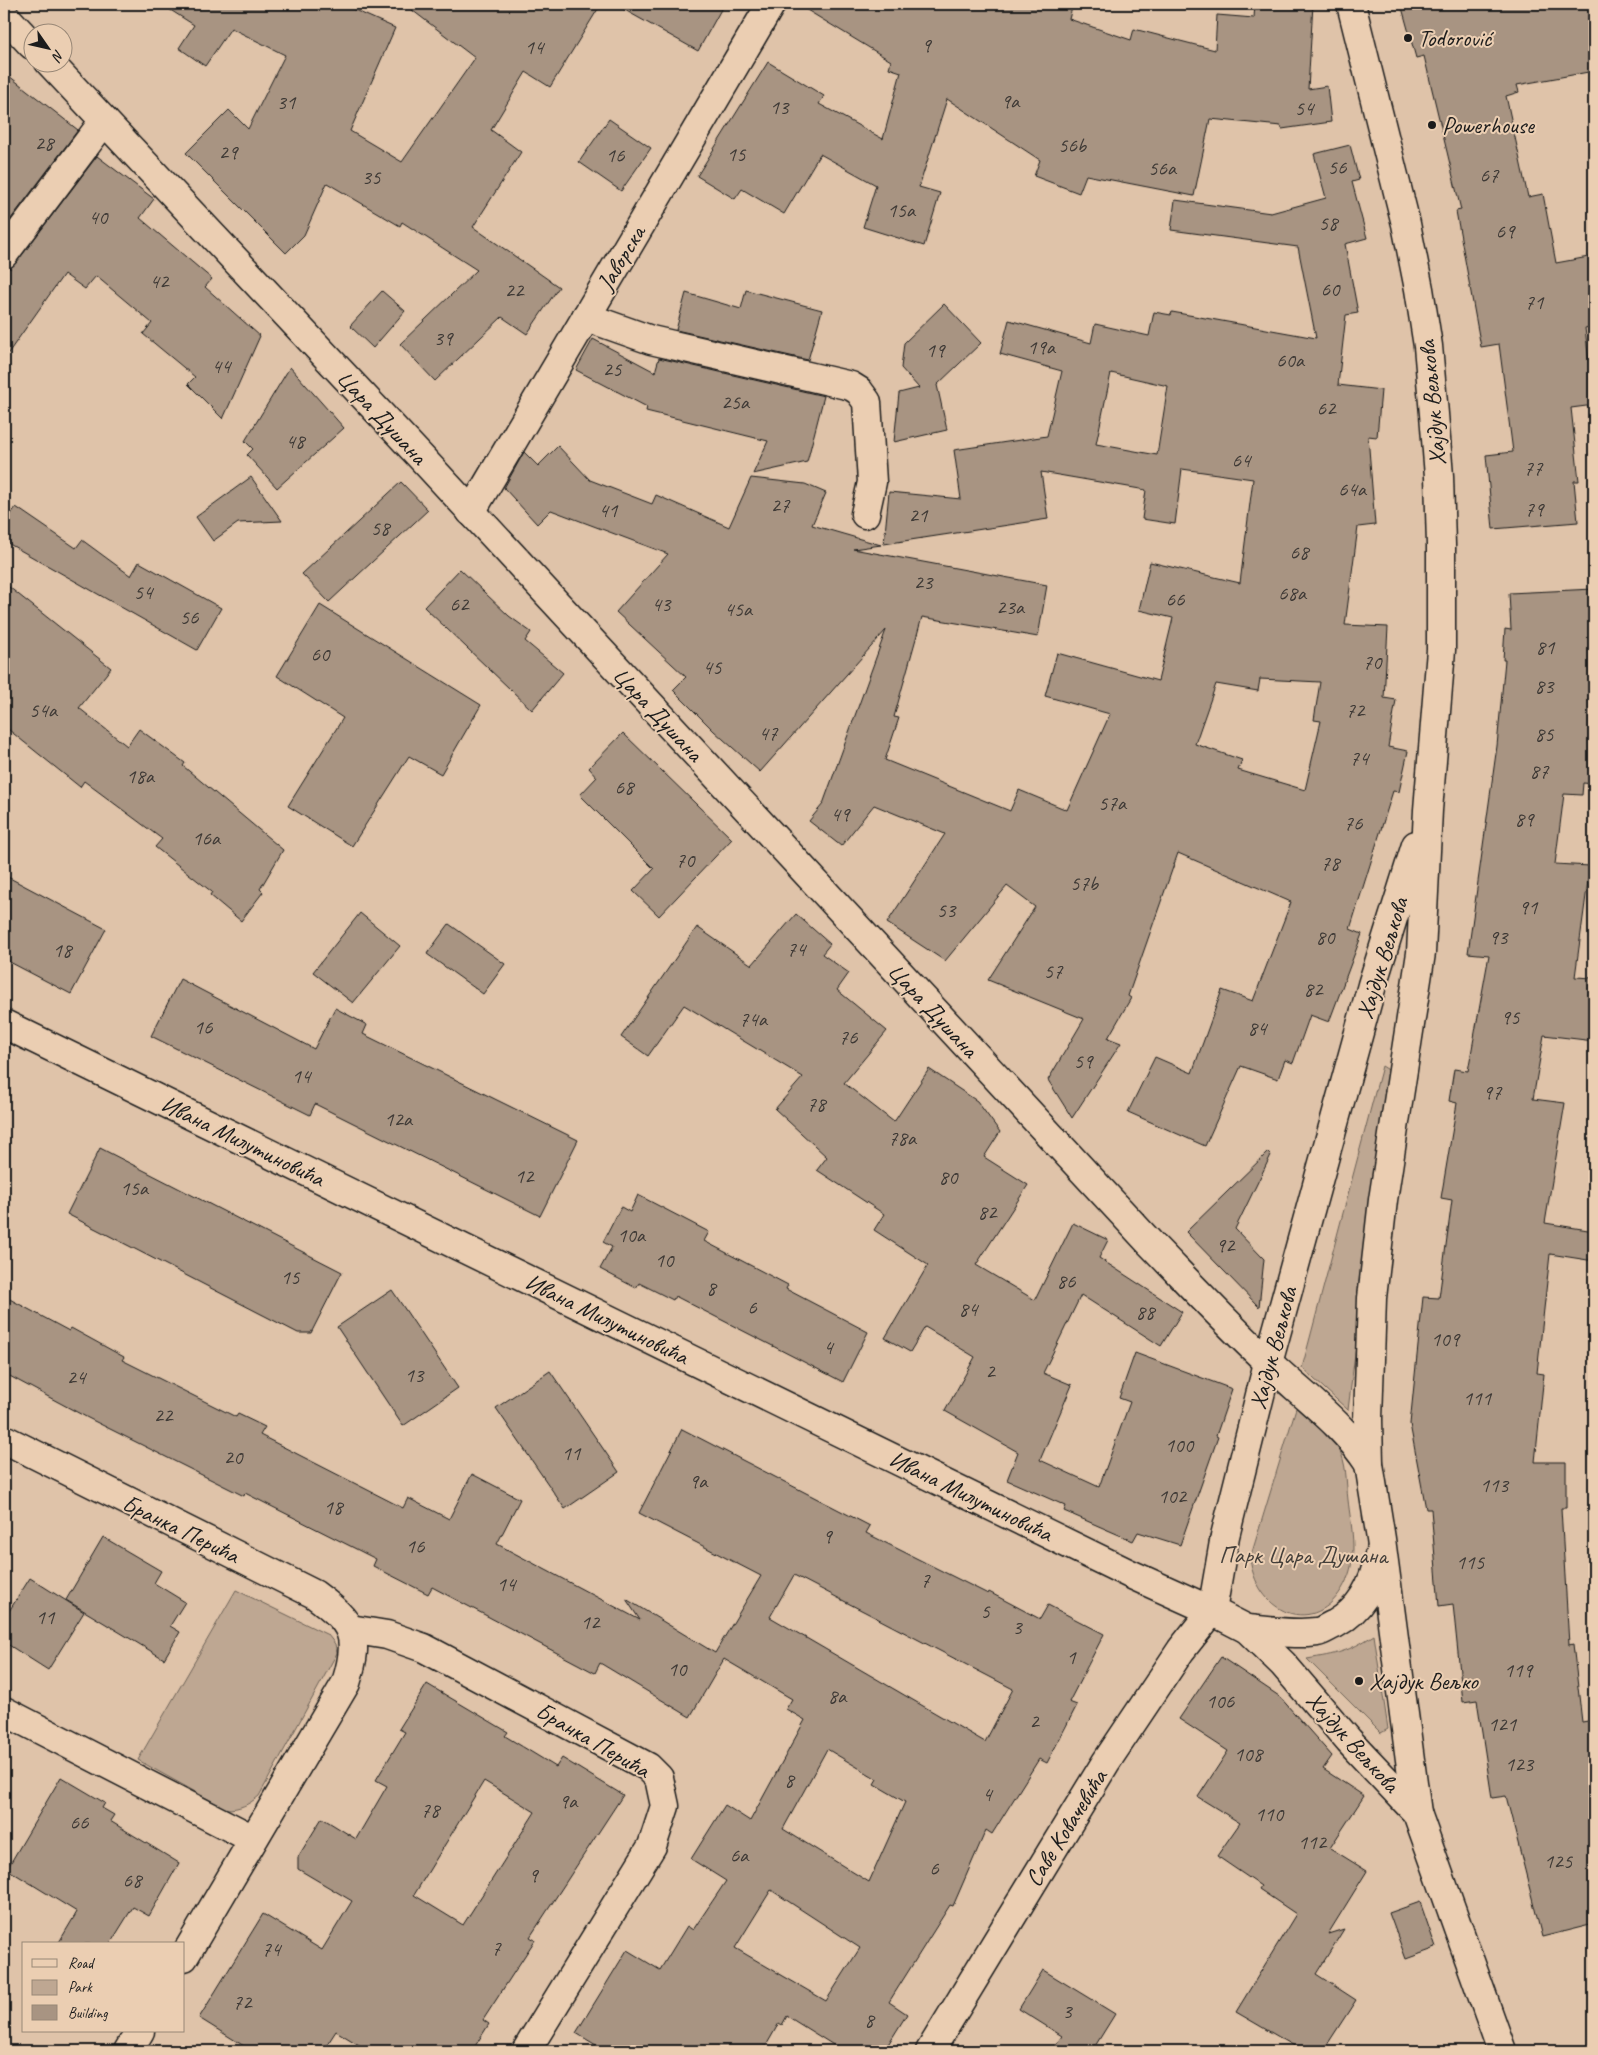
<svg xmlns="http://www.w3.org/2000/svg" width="1598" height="2055" font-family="Caveat,sans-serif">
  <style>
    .green { fill: #bea792; stroke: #6d6257 }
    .building { fill: #a89482; stroke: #1c1c1c; fill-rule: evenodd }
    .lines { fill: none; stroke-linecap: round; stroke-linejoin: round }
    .minor-casing { stroke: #1c1c1c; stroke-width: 31 }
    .minor { stroke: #ebceb2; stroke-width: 28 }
    .poi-dot { fill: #1c1c1c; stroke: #ebceb2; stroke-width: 2 }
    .labels { text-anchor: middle; stroke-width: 4; stroke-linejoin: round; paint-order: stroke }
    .number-label { font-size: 21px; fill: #3f3a36 }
    .poi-label { font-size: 24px; fill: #1c1c1c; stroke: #ebceb2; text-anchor: start }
    .street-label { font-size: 24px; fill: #1c1c1c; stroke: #ebceb2 }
    .park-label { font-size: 24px; fill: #443f3a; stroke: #ebceb2 }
  </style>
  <rect width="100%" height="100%" fill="#dfc3a9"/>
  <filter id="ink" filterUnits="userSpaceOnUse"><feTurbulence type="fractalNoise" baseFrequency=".02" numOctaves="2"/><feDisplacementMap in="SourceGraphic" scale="10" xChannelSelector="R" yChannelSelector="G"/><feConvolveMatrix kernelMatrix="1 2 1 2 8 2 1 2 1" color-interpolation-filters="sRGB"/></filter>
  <g filter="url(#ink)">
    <g class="green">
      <path d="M1382,1066l8,5 -42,339 -46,-42z"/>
      <path d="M1296,1408c12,11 33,27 42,40 9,13 8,36 10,52 3,26 10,54 -1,79 -26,60 -89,39 -97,-20z"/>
      <path d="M236,1590l92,45 7,9 2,9 -78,143c-11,9 -19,13 -33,13l-88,-49z"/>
      <path d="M1374,1635l14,94 -7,4 -74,-74c30,-5 41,-7 67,-24z"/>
    </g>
    <g class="building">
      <path d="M161,4h180l54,24 -45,103 52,31 73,-104 -71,-54h197l-51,83 -24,-15 -35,58 30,22 -48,75 86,60 -32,47 -25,-17 -67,64 -35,-37 77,-74 -75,-48 -2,4 -73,-43 -23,52 -18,18 -100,-100 43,-43 19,19 37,-74 -54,-27 -26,38 -26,-18 15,-23z"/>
      <path d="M614,4h110l-26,47z"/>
      <path d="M797,4h276l-4,15 62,21 3,-11 81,21 2,-35 37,3 1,-14h58l-5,85 19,-3 4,36 -49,7 -1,-3 -71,-7 -16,77 -108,-21 -7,18 -45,-17 6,-16 -93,-61 -28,88 21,6 -16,53 -61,-19 13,-42 -56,-31 -36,60 -42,-25 -7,10 -38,-23 71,-114 56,34 -5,8 64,35 18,-67 -12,-4 2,-7z"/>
      <path d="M1401,4h193v67l-77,14 2,7 -13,4 22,101 15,-3 13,69 38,-7v70l-9,2 9,77 -23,3 8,73h-5l4,41 -85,7 -7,-74 27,-3 -14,-108 -18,3 -25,-136 5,-1 -37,-154 -8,2z"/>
      <path d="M4,72l74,58 -74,98z"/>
      <path d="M609,119l42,29 -30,43 -42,-29z"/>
      <path d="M1350,145l9,35 -7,2 15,56 -22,6 13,69 -12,2 -8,70 43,5 -4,47 -9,-1 7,89 -17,2 -13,98 43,2 -4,71 12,2 -8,47 20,4 -9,41 -6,-1 -43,138 12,5 -33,88 -19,-7 -17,48 -8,-3 -7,19 -37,-13 -36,80 -77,-34 27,-55 37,16 30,-83 31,11 38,-99 -113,-49 -50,143 3,2 -23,40 13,5 -49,75 -24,-38 36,-61 -96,-39 47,-73 -28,-21 -62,75 -58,-38 58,-89 -71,-29 -33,41 -32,-25 14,-17 63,-174 -126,142 -46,-41 -41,-41 13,-13 -70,-65 52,-58 -117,-44 -14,14 -33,-36 20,-36 14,14 20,-20 32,34 62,24 4,-9 73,32 22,-49 54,6 21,9 -14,32 69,20 -28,4 194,36 -9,52 -116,-20 -28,100 5,1 -14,42 125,51 9,-21 48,20 43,-96 -65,-18 12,-43 101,28 15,-63 -34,-8 11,-48 90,21 13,-104 -71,-10 -7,55 -33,-5 4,-29 -105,-18 7,47 -164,25 5,-52 72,7 -7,-49 93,-14 15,-65 -62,-17 9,-34 82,23 4,-19 54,12 5,-24 17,3 1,-3 144,26 -18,-91 -127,-17 4,-30 96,13 55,-15 -12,-44zM1111,373l57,13 -11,69 -61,-11zM1260,679l60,3 -6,38 7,1 -16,69 -67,-20 4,-10 -47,-16 21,-60 42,7z"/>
      <path d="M97,156l57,43 -14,19 72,61 -7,8 55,49 -37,83 -35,-35 7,-7 -52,-43 9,-11 -56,-47 -11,13 -21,-15 -60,85v-90l7,-1 5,-5z"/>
      <path d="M746,290l76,20 -14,50 -132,-30 10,-37 55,16z"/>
      <path d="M382,291l23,20 -32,37 -23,-22z"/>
      <path d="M944,304l37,39 -44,42 10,45 -53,12 5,-49 20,-5 -18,-20 3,-25z"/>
      <path d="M593,339l62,33 4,-14 165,38 -17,66 -54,12 15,-33 -122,-30 1,-4 -71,-37z"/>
      <path d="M290,367l54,61 -67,60 -30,-33 6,-6 -8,-8z"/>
      <path d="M251,477l31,44 -44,2 -25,18 -17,-24z"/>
      <path d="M401,482l27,28 -99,92 -27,-28z"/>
      <path d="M16,507l60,41 6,-8 49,36 8,-14 82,46 -24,42 -193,-109v-17z"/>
      <path d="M460,569l49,47 22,16 -6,9 38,32 -31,37 -108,-103z"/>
      <path d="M4,583l107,85 -32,40 48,38 12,-17 46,34 -2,3 100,84 -23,39 3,3 -22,29 -31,-26 2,-3 -57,-45 7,-8 -78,-58 -4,6 -76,-61z"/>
      <path d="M1594,589v195l-11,-1 -1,12 -18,-1 -9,70 35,2 -15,111 19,1v63l-50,-6 -11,64 32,4 -20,120 49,8v30l-44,-7 -13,119 7,1 -9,88h31v46h-5l8,137 4,-1 9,78 12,-2v204l-52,13 -36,-141 -14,2 -15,-98 -14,2 -10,-98 -14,2 -8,-97h-5l-16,-85 13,-127 16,1 13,-98 -11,-2 16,-95 -8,-2 5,-32 14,2 21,-116 -21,-2 29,-207 8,-86h-2l2,-31 6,1 -2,-37z"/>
      <path d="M320,605l161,100 -40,69 -32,-18 -57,90 -64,-40 55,-88 -66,-42z"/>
      <path d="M623,733l109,106 -73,77 -26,-25 21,-22 -74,-74 17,-18 -8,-9z"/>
      <path d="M4,875l102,54 -35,65 -67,-35z"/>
      <path d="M360,913l40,33 -47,57 -40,-31z"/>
      <path d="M796,914l34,30 -8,10 27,19 -12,17 50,41 -43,52 50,39 35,-53 48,32 23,31 -16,25 44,28 -52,80 59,35 38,-77 35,17 -9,18 83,54 -21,34 -80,-51 -38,78 29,12 -32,75 59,27 31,-85 -11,-4 16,-45 97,36 -16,47 2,1 -38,108 -42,-13 -5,9 -69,-30 2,-5 -59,-26 11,-28 -73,-41 30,-54 -50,-30 -15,25 -25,-14 43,-73 -54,-35 10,-16 -67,-44 10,-13 -52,-48 28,-32 -119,-72 -36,51 -27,-19 76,-110 55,38z"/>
      <path d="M449,924l56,40 -22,30 -56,-40z"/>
      <path d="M180,979l134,70 21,-41 32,17 -4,9 215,106 -38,76 -225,-112 -5,11 -159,-79z"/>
      <path d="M100,1148l242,124 -31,61h-13l-231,-119z"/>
      <path d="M1268,1152l3,3 -36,74 29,30 -5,48 -73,-75z"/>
      <path d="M638,1195l71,37 -5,9 84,44 -2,4 82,43 -25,50 -168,-86 -2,4 -34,-17 -3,5 -36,-19 12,-22 -9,-5 18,-35 9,5z"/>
      <path d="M392,1290l66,98 -55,38 -66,-99z"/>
      <path d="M4,1296l65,35 2,-3 53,29 -2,3 114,57 2,-3 27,13 -5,8 143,73 5,-10 41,21 23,-45 48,25 -23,45 143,76 -14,-21 89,54 46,-77 -122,-63 43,-84 188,97 -4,7 122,61 1,-2 51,27 8,-14 56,29 -35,68 8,3 -30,58 -8,-4 -47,75 -6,-4 -33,76 -3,-1 -61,97 18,12 -23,37h-41l-56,-35 -5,9 -3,-2 -16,28h-157l-30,-18 51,-83 33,20 27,-44 6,4 33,-49 -35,-22 34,-54 25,16 55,-101 -19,-11 6,-10 -68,-40 -34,58 -90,-54 -5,10 -163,-86 -4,7 -55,-28 3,-7 -131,-66 -1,3 -156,-78 -84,-45zM794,1575l219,114 -28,53 -215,-125zM827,1749l50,30 -3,5 31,18 -36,80 -86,-53zM771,1890l89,58 -34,53 -91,-53z"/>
      <path d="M550,1371l69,101 -54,37 -69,-101z"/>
      <path d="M103,1537l58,34 -7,12 31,19 -15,24 10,6 -16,27 -98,-59z"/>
      <path d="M30,1578l54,34 -36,58 -44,-28v-23z"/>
      <path d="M1221,1657l58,39 53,60 -9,13 41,27 -34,52 37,23 -39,63 16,-5 -28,45 40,26 -33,51h-20l-67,-39 60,-98 -37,-25 2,-3 -44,-30 23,-33 -42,-26 30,-46 -49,-32z"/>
      <path d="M427,1684l81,48 -3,4 51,31 6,-9 61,37 -93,142 5,3 -52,80 6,4 -17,27h-103l-33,-20 -13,20h-71l-53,-33 64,-104 59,36 30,-49 -54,-32v-12l24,-39 34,21 31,-53 -11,-6 29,-48 -6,-3zM484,1781l51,31 -72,113 -49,-30z"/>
      <path d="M61,1777l44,26 -3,5 12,7 -4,6 69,42 -30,53 -16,-9 -23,37h-52l19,-32 -70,-43z"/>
      <path d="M1420,1902l16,46 -30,11 -17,-46z"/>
      <path d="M1043,1970l72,44 -23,37h-41l11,-15 -43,-27z"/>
    </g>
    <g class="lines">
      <g class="minor-casing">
        <g id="minor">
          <path d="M1351,4l55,220 13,65 9,57 6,68 5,62 2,69v105l-13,160 -7,143 -38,247 -11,98 -4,121 1,45 12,75 36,274 85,238"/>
          <path d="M4,15l28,30"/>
          <path d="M49,62l368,391 733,790c40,41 79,83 121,122 34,32 73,60 98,99"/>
          <path d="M4,254l100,-133"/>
          <path d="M586,317l65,23 200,46 8,5 8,11 5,80 -7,32"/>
          <path d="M471,512l300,-508"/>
          <path d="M1416,845l-44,140 -104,378 -43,173 -13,75 35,18 36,35 66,77 68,72"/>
          <path d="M4,1024l1126,550 82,37 -31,39 -75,112 -176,289"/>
          <path d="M4,1439l310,155c39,29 47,41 32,89l-162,274"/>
          <path d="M350,1629l37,6 37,13 224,119 11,11 6,28 -13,40 -126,205"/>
          <path d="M1247,1629c23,2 46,6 70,3 6,-1 12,-6 18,-8 27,-15 39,-40 44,-69"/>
          <path d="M4,1711l249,128"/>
          <path d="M128,2051l12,-20"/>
        </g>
      </g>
      <use href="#minor" class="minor"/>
    </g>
  </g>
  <g class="poi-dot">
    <circle cx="1408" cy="38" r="5"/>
    <circle cx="1432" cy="125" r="5"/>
    <circle cx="1359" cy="1681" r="5"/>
  </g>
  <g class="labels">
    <g class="number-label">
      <text x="926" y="52">9</text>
      <text x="534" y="54">14</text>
      <text x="1010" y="108">9a</text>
      <text x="286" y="109">31</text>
      <text x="779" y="114">13</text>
      <text x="1304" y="115">54</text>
      <text x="44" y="150">28</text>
      <text x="1072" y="152">56b</text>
      <text x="228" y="159">29</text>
      <text x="736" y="161">15</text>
      <text x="615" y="162">16</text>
      <text x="1337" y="174">56</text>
      <text x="1162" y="175">56a</text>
      <text x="1489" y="182">67</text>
      <text x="371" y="184">35</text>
      <text x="901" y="217">15a</text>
      <text x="98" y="224">40</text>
      <text x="1328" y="230">58</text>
      <text x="1505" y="238">69</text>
      <text x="159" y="288">42</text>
      <text x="1330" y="296">60</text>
      <text x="514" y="297">22</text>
      <text x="1534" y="309">71</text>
      <text x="443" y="345">39</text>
      <text x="1041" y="354">19a</text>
      <text x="935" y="357">19</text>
      <text x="1290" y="367">60a</text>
      <text x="221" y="373">44</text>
      <text x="612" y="376">25</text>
      <text x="735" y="409">25a</text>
      <text x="1326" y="415">62</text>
      <text x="295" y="448">48</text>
      <text x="1241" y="467">64</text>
      <text x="1533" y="475">77</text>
      <text x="1352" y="496">64a</text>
      <text x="780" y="512">27</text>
      <text x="1534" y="516">79</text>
      <text x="608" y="517">41</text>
      <text x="918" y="522">21</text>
      <text x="380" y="535">58</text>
      <text x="1299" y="559">68</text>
      <text x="923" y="589">23</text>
      <text x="143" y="599">54</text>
      <text x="1292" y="600">68a</text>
      <text x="1175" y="606">66</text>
      <text x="459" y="611">62</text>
      <text x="661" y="611">43</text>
      <text x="1010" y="614">23a</text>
      <text x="738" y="616">45a</text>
      <text x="189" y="624">56</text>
      <text x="1545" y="654">81</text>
      <text x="320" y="661">60</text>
      <text x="1372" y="669">70</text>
      <text x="712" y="674">45</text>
      <text x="1544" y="693">83</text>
      <text x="43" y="717">54a</text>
      <text x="1355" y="717">72</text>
      <text x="768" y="740">47</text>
      <text x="1544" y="741">85</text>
      <text x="1359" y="765">74</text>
      <text x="1539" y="778">87</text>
      <text x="140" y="783">18a</text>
      <text x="624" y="794">68</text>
      <text x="1112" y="810">57a</text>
      <text x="840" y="821">49</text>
      <text x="1524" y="826">89</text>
      <text x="1353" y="830">76</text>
      <text x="206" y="845">16a</text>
      <text x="685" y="867">70</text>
      <text x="1330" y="870">78</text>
      <text x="1084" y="890">57b</text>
      <text x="1528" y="914">91</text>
      <text x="946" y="917">53</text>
      <text x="1325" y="944">80</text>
      <text x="1498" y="944">93</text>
      <text x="796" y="956">74</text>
      <text x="62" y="957">18</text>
      <text x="1053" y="978">57</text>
      <text x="1313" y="996">82</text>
      <text x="1510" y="1024">95</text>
      <text x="753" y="1026">74a</text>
      <text x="203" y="1034">16</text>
      <text x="1257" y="1035">84</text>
      <text x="848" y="1044">76</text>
      <text x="1083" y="1068">59</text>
      <text x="301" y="1083">14</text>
      <text x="1492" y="1099">97</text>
      <text x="816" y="1111">78</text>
      <text x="398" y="1126">12a</text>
      <text x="902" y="1145">78a</text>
      <text x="524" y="1183">12</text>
      <text x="948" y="1184">80</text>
      <text x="134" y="1195">15a</text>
      <text x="987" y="1219">82</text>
      <text x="631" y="1242">10a</text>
      <text x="1225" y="1252">92</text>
      <text x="664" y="1267">10</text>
      <text x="290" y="1284">15</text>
      <text x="1066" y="1288">86</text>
      <text x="711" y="1295">8</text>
      <text x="752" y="1314">6</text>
      <text x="968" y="1316">84</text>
      <text x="1145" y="1319">88</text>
      <text x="1445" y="1346">109</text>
      <text x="828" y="1354">4</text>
      <text x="990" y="1378">2</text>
      <text x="414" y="1382">13</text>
      <text x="76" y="1384">24</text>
      <text x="1477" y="1405">111</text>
      <text x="163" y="1422">22</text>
      <text x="1179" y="1452">100</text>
      <text x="571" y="1460">11</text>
      <text x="233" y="1464">20</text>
      <text x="698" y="1488">9a</text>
      <text x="1494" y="1492">113</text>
      <text x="1172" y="1503">102</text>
      <text x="333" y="1514">18</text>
      <text x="827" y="1543">9</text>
      <text x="415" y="1553">16</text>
      <text x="1470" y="1569">115</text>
      <text x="925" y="1587">7</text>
      <text x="506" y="1591">14</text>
      <text x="985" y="1618">5</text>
      <text x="45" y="1624">11</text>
      <text x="590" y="1629">12</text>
      <text x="1017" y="1634">3</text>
      <text x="1071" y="1664">1</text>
      <text x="677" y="1676">10</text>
      <text x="1518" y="1677">119</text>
      <text x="837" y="1703">8a</text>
      <text x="1220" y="1708">106</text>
      <text x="1034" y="1728">2</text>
      <text x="1502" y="1731">121</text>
      <text x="1248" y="1761">108</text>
      <text x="1519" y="1771">123</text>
      <text x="789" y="1787">8</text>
      <text x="987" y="1801">4</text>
      <text x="568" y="1808">9a</text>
      <text x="430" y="1817">78</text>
      <text x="1269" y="1821">110</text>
      <text x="79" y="1829">66</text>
      <text x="1312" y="1849">112</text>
      <text x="739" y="1862">6a</text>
      <text x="1558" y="1868">125</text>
      <text x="934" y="1875">6</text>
      <text x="533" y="1882">9</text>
      <text x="132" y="1887">68</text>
      <text x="496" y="1955">7</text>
      <text x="271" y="1956">74</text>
      <text x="242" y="2009">72</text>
      <text x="1067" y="2018">3</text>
      <text x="869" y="2027">8</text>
    </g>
    <g class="poi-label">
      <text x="1418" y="46">Todorović</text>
      <text x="1442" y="133">Powerhouse</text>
      <text x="1369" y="1689">Хајдук Вељко</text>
    </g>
    <g class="street-label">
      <text transform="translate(621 258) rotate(-59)" y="8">Јаворска</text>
      <text transform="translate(1432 403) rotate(-95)" y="8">Хајдук Вељкова</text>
      <text transform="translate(382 417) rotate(47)" y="8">Цара Душана</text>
      <text transform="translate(658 714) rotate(47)" y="8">Цара Душана</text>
      <text transform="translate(1382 958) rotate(-73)" y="8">Хајдук Вељкова</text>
      <text transform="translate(933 1010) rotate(47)" y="8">Цара Душана</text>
      <text transform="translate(243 1141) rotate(26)" y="8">Ивана Милутиновића</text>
      <text transform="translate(607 1319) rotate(26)" y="8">Ивана Милутиновића</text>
      <text transform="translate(1273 1348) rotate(-75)" y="8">Хајдук Вељкова</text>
      <text transform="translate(971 1496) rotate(26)" y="8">Ивана Милутиновића</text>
      <text transform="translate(181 1529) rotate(26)" y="8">Бранка Перића</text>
      <text transform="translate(593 1740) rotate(30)" y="8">Бранка Перића</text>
      <text transform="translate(1353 1742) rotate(48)" y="8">Хајдук Вељкова</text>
      <text transform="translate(1066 1828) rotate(-58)" y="8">Саве Ковачевића</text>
    </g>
    <g class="park-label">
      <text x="1303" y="1563">Парк Цара Душана</text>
    </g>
  </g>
  <rect width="1598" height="2055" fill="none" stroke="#ebceb2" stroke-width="20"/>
  <rect x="10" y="10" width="1578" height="2035" fill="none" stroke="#1c1c1c" stroke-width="2" filter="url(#ink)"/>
  <rect x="22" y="1942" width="162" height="90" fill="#ebceb2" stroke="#988776"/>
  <rect x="32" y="1959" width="25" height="8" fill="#ebceb2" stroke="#988776"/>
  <text x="68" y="1968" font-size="15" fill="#1c1c1c">Road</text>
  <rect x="32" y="1980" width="25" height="15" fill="#bea792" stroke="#988776"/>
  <text x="68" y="1992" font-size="15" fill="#1c1c1c">Park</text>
  <rect x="32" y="2005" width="25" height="15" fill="#a89482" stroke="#988776"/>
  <text x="68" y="2018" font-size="15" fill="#1c1c1c">Building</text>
  <g transform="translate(48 48) rotate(124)"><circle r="24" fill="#ebceb2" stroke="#988776"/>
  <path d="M0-4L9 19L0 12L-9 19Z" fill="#1c1c1c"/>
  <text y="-8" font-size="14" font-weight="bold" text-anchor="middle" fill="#1c1c1c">N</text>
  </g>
</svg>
